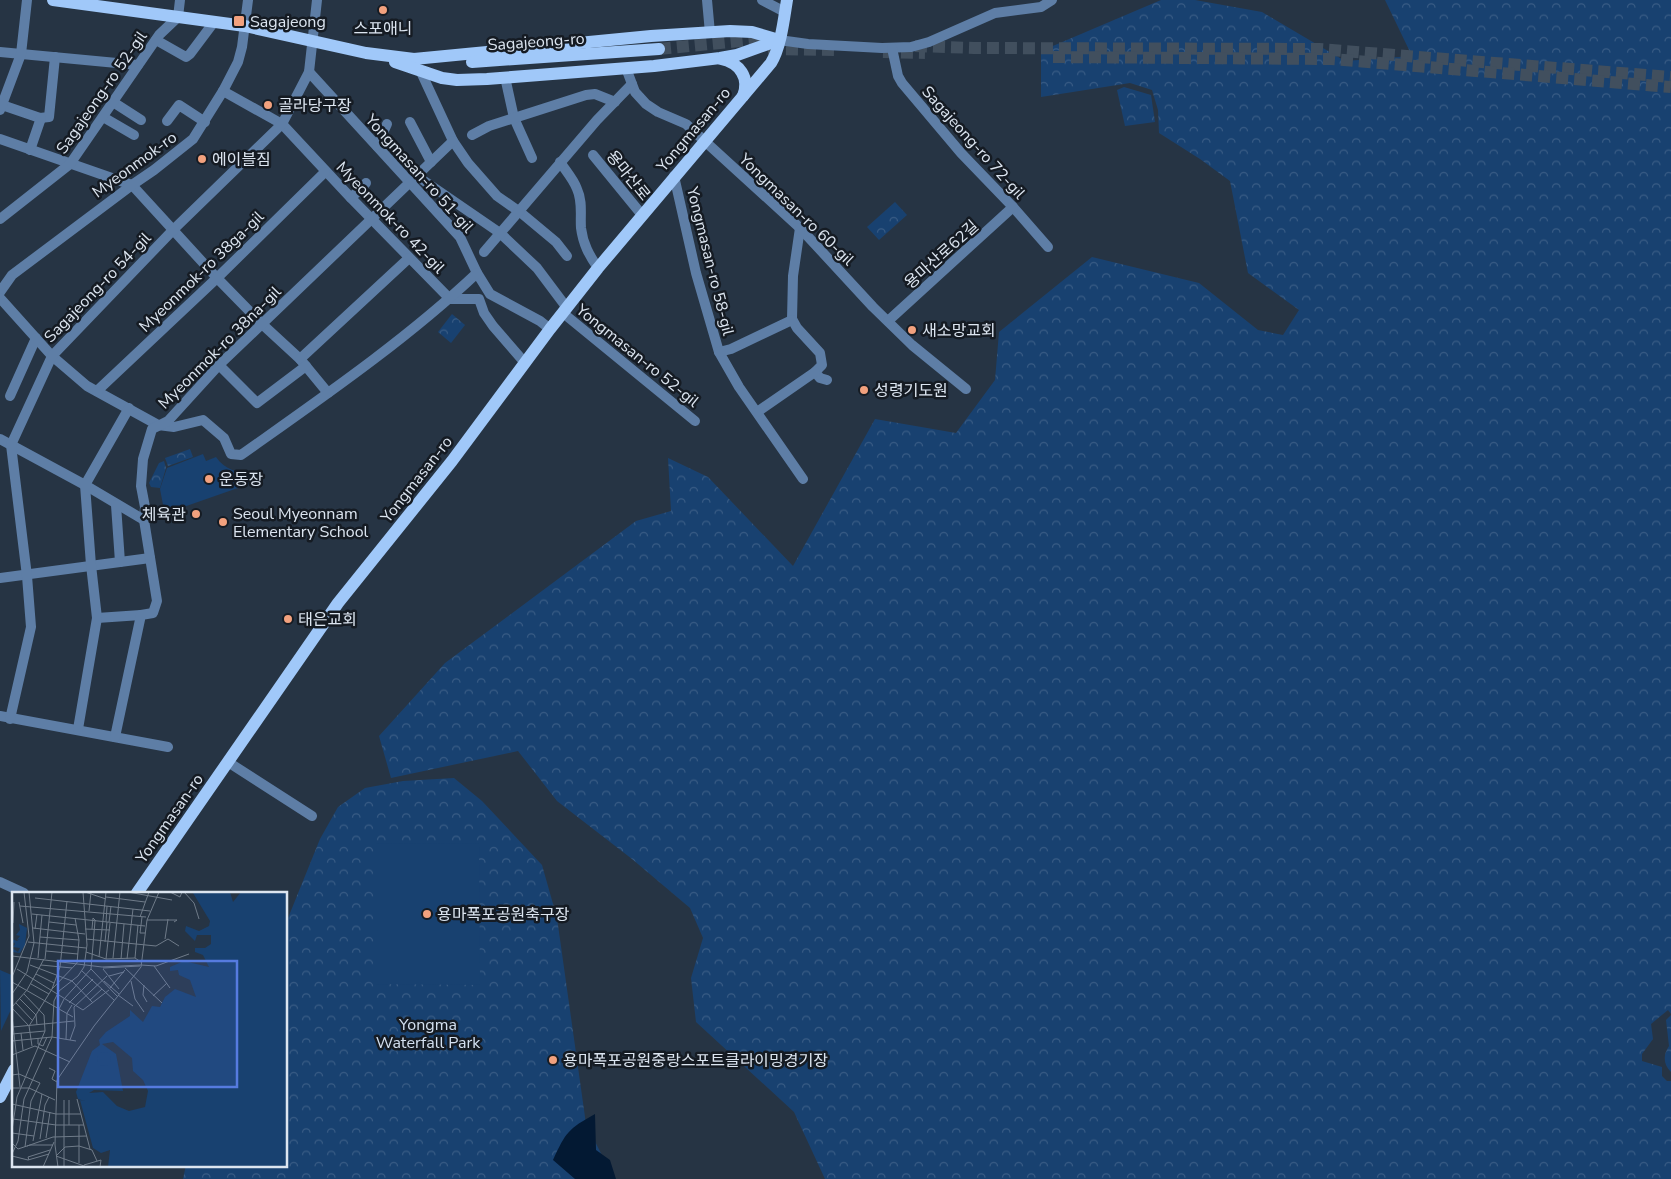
<svg xmlns="http://www.w3.org/2000/svg" width="1671" height="1179" font-family="'Nunito Sans','Noto Sans KR',sans-serif">
  <style>
    .forest { fill: url(#forest-crowns) }
    .garden { fill: #184170 }
    .water { fill: #031933 }
    .lines { fill: none; stroke-linecap: round; stroke-linejoin: round }
    .major-tunnel { stroke: #414f5e; stroke-width: 12; stroke-dasharray: 12 6; stroke-linecap: butt }
    .minor { stroke: #5e7ea6; stroke-width: 10 }
    .major { stroke: #a0c8f9; stroke-width: 12 }
    .poi-dot { fill: #f2a17e; stroke: #151b23; stroke-width: 2 }
    .labels { text-anchor: middle; stroke-width: 5; stroke-linejoin: round; paint-order: stroke }
    .poi-label { font-size: 16px; fill: #dce5f0; stroke: #151b23; text-anchor: start }
    .street-label { font-size: 16px; fill: #dce5f0; stroke: #151b23 }
    .park-label { font-size: 16px; fill: #d4e1f1; stroke: #151b23 }
    .inset-road { fill: none; stroke: #6f7b89; stroke-width: 1 }
    .view { fill: #567bdf; fill-opacity: 0.15; stroke: #567bdf; stroke-width: 2.5 }
    .inset-edge { fill: none; stroke: #dce5f0; stroke-width: 2.5 }
  </style>
  <defs>
    <pattern id="forest-crowns" width="20" height="18" patternUnits="userSpaceOnUse" patternTransform="scale(1.25)"><rect width="20" height="18" fill="#184170"/><path d="M2 6a3 3 0 1 1 6 0M12 15a3 3 0 1 1 6 0" fill="none" stroke="#395c85"/></pattern>
  </defs>
  <rect width="100%" height="100%" fill="#263444"/>
  <g class="forest">
    <path d="M1161,0h34l67,12 83,49 67,-5 -27,-56h286v1014l-3,-4 -17,14 2,15 -11,15v7l20,6v9l5,5h4v98h-846l-31,-67 -98,-90 -5,-44 12,-40 -13,-30 -58,-49 -75,-58 -39,-50 -127,27 -12,-42 66,-73 191,-142 35,-10 -3,-53 40,19 85,89 82,-147 81,14 39,-53 4,-48 93,-75 107,26 59,47 25,5 16,-25 -51,-37 -18,-92 -30,-22 -41,-26 -1,-23 -6,-20 -22,-7 -89,14v-46z"/>
    <path d="M1124,87l27,8 4,27 -30,4 -8,-36z"/>
    <path d="M895,202l12,13 -28,25 -12,-13z"/>
    <path d="M452,314l13,11 -14,18 -13,-11z"/>
    <path d="M190,449l3,8 -25,9 -3,-8z"/>
    <path d="M164,461l2,7 -6,20 -9,-1 -2,-4 10,-20z"/>
    <path d="M454,778l28,23 60,64 15,53 29,206 23,45v10h-426l3,-14h100v-242l34,-84 18,-32 27,-19 38,-7z"/>
    <path d="M1671,1015v57c-8,-8 -8,-17 -2,-26l-3,-26z"/>
  </g>
  <g class="garden">
    <path d="M203,454l3,7 10,-4c9,13 22,15 37,19l2,6 -80,28h-11l-4,-21 7,-21z"/>
    <path d="M479,843l1,142 -105,-1v-140z"/>
    <path d="M0,970l14,6v27l-13,28z"/>
  </g>
  <path class="water" d="M595,1114l1,36 14,10 6,19h-41l-22,-19c13,-28 15,-31 42,-46z"/>
  <g class="lines">
    <g class="major-tunnel">
      <path d="M915,46l59,2 345,1 352,28"/>
      <path d="M659,49l92,-9 24,1"/>
      <path d="M768,49l70,1"/>
      <path d="M883,52l42,1"/>
      <path d="M1053,57l278,2 340,28"/>
    </g>
    <g class="minor">
      <path d="M707,0l3,33"/>
      <path d="M762,0l23,12"/>
      <path d="M156,40l30,17 4,-3 24,-32"/>
      <path d="M779,40l29,4 74,4 29,-1 18,-5 66,-29 46,-6 11,-7"/>
      <path d="M892,48l6,28 4,7 59,70 52,54 35,40"/>
      <path d="M0,52l138,13"/>
      <path d="M626,68l9,24 11,12 12,8 28,12 114,104 73,79 39,38 54,44"/>
      <path d="M420,70l33,71 15,22 29,33 23,16 36,30 11,14"/>
      <path d="M309,72l151,165 17,36 13,21 50,27 10,8"/>
      <path d="M505,77l9,41 18,40"/>
      <path d="M223,91l59,33 69,74 99,101h29l5,14 9,13 32,37"/>
      <path d="M113,102l28,18"/>
      <path d="M2,105l38,13 9,-1 6,-60"/>
      <path d="M0,110l21,-56 6,-54"/>
      <path d="M103,117l31,18"/>
      <path d="M167,121l12,-16 26,17"/>
      <path d="M410,122l21,40"/>
      <path d="M472,135l17,-9 97,-31 9,-1 20,8"/>
      <path d="M0,139l132,46 85,93 45,46 38,35 28,34"/>
      <path d="M377,146l10,-22"/>
      <path d="M30,150l11,-32"/>
      <path d="M593,155l49,60"/>
      <path d="M560,162c6,9 14,18 17,27 6,13 3,26 4,39 2,16 8,27 17,40"/>
      <path d="M417,176l83,57 37,35 30,40"/>
      <path d="M674,176l22,97 23,79 20,35 64,92"/>
      <path d="M351,198l15,-15"/>
      <path d="M0,219l70,-55 89,-129 19,-18 2,-17"/>
      <path d="M800,228l-7,48 -1,43 5,9 23,25 2,12 -7,7 5,6 7,2"/>
      <path d="M484,252l113,-132 35,-36"/>
      <path d="M0,292l12,-17 120,-90 22,-15 39,-31 30,-48 15,-29 4,-15 6,-47"/>
      <path d="M0,298l52,58 35,30 71,39 16,2 29,-7 21,18 7,16 10,1c79,-56 165,-115 236,-182"/>
      <path d="M563,313l132,108"/>
      <path d="M888,321l125,-114"/>
      <path d="M719,352l12,-3 61,-29"/>
      <path d="M300,359l109,-101"/>
      <path d="M219,365l38,38 49,-37"/>
      <path d="M97,391l120,-113 108,-106"/>
      <path d="M10,396l26,-58"/>
      <path d="M757,412l58,-40"/>
      <path d="M0,439l85,46 59,35"/>
      <path d="M116,505l4,57"/>
      <path d="M0,578l150,-20"/>
      <path d="M97,618l44,-3"/>
      <path d="M0,716l168,31"/>
      <path d="M10,719l21,-92 -4,-51 -16,-131 41,-89 122,-127 108,-105 27,-52 8,-72"/>
      <path d="M78,729l19,-111 -6,-53 -6,-80 44,-77"/>
      <path d="M115,737l26,-122 12,-2 4,-12 -13,-81 1,-13 -4,-21 2,-27 9,-30 16,-8 51,-56 234,-224"/>
      <path d="M228,762l84,54"/>
      <path d="M0,882l24,11"/>
    </g>
    <g class="major">
      <path d="M53,0l192,26 121,27 48,6 237,-23 79,-5 22,1 27,8"/>
      <path d="M721,59c19,4 29,19 22,37"/>
      <path d="M395,62l47,16 15,2 30,-1 167,-13 66,-8 17,-3 42,-15"/>
      <path d="M472,62l187,-13"/>
      <path d="M137,893l201,-290 114,-142 98,-132 48,-61 173,-205c10,-16 13,-45 16,-63"/>
      <path d="M0,1097l14,-27"/>
    </g>
  </g>
  <g class="poi-dot">
    <circle cx="383" cy="10" r="5"/>
    <rect x="233" y="15" width="12" height="12" rx="2.5"/>
    <circle cx="268" cy="105" r="5"/>
    <circle cx="202" cy="159" r="5"/>
    <circle cx="912" cy="330" r="5"/>
    <circle cx="864" cy="390" r="5"/>
    <circle cx="209" cy="479" r="5"/>
    <circle cx="196" cy="514" r="5"/>
    <circle cx="223" cy="522" r="5"/>
    <circle cx="288" cy="619" r="5"/>
    <circle cx="427" cy="914" r="5"/>
    <circle cx="553" cy="1060" r="5"/>
  </g>
  <g class="labels">
    <g class="poi-label">
      <text x="250" y="27">Sagajeong</text>
      <text x="383" y="34" text-anchor="middle">스포애니</text>
      <text x="278" y="111">골라당구장</text>
      <text x="212" y="165">에이블짐</text>
      <text x="922" y="336">새소망교회</text>
      <text x="874" y="396">성령기도원</text>
      <text x="219" y="485">운동장</text>
      <text x="233" y="519">Seoul Myeonnam<tspan x="233" dy="18">Elementary School</tspan></text>
      <text x="186" y="520" text-anchor="end">체육관</text>
      <text x="298" y="625">태은교회</text>
      <text x="437" y="920">용마폭포공원축구장</text>
      <text x="563" y="1066">용마폭포공원중랑스포트클라이밍경기장</text>
    </g>
    <g class="street-label">
      <text transform="translate(536 41) rotate(-4)" y="6">Sagajeong-ro</text>
      <text transform="translate(101 92) rotate(-55)" y="6">Sagajeong-ro 52-gil</text>
      <text transform="translate(693 129) rotate(-50)" y="6">Yongmasan-ro</text>
      <text transform="translate(974 142) rotate(48)" y="6">Sagajeong-ro 72-gil</text>
      <text transform="translate(134 164) rotate(-36)" y="6">Myeonmok-ro</text>
      <text transform="translate(420 173) rotate(48)" y="6">Yongmasan-ro 51-gil</text>
      <text transform="translate(629 175) rotate(51)" y="6">용마산로</text>
      <text transform="translate(797 209) rotate(44)" y="6">Yongmasan-ro 60-gil</text>
      <text transform="translate(391 217) rotate(46)" y="6">Myeonmok-ro 42-gil</text>
      <text transform="translate(941 254) rotate(-42)" y="6">용마산로62길</text>
      <text transform="translate(711 261) rotate(76)" y="6">Yongmasan-ro 58-gil</text>
      <text transform="translate(201 271) rotate(-44)" y="6">Myeonmok-ro 38ga-gil</text>
      <text transform="translate(97 287) rotate(-46)" y="6">Sagajeong-ro 54-gil</text>
      <text transform="translate(219 347) rotate(-45)" y="6">Myeonmok-ro 38na-gil</text>
      <text transform="translate(638 355) rotate(39)" y="6">Yongmasan-ro 52-gil</text>
      <text transform="translate(416 479) rotate(-52)" y="6">Yongmasan-ro</text>
      <text transform="translate(169 818) rotate(-55)" y="6">Yongmasan-ro</text>
    </g>
    <g class="park-label">
      <text x="428" y="1030">Yongma<tspan x="428" dy="18">Waterfall Park</tspan></text>
    </g>
  </g>
  <g transform="translate(12 892)">
    <rect width="275" height="275" fill="#263444"/>
    <path d="M218,0l3,10 8,-10h46v275h-179l2,-17 -9,3 -8,-5 -13,-48 5,1 -7,-2 -2,-7 16,-41 8,-6 -1,-5 7,-8 24,-16v-6l13,12 9,-16 8,1 5,-10 10,-8 21,8 -6,-17 -11,-5 -1,-5 -8,1v-4l14,-6 25,6 -6,-12 -8,-3v-4h10l6,-4v-9h-14l-2,6 -10,-10 1,-5 13,5 10,-5 1,-5 -17,-28zM101,150l19,16 1,13 10,9 5,11 -3,16 -16,4 -12,-5 -14,-14 -14,1 5,-3 29,1 -7,-37 -14,-10z" fill="#184170" fill-rule="evenodd"/>
    <path d="M7,32l8,4 -2,17 -5,8 -8,-1v-4l6,4 2,-4 -7,-1 2,-3 -1,-2 -2,4v-7l5,2 3,-2 -3,1 3,-4 -4,-1 4,-5zM85 167a7 7 0 1 1 14 0a7 7 0 1 1-14 0Z" fill="#184170"/>
    <path class="inset-road" d="M73,0l21,7M116,0l44,8M158,0l10,5 2,-5M172,0l10,11 5,16M94,5l39,5M23,6l115,13M7,10l4,21M8,14l126,11M77,19l2,-19M20,22l113,12M128,25l9,-25M130,25l-2,16h5M135,28h30l-3,2M37,30l27,3M94,30l1,-16M97,30l2,-16M1,31l1,-21M21,36l52,6M23,37l2,-15M73,37l25,1M80,37l1,-11 3,3M28,45l39,3M74,47l70,7 12,-7 11,7M153,47l3,-20M16,50l58,6M93,50l2,-20M34,59l32,3M74,60l20,7 29,-1 6,4M0,64l90,11 39,-2M87,65l7,-65M26,66l4,-43M101,66l7,-66M123,66l3,-33M33,67l7,-67M94,67l4,-36M109,67l3,-35M115,67l6,-50M18,73l42,16 21,22M29,73l31,3M129,73l15,1 33,-12M142,74l16,22M91,76l37,-2M113,76l37,35M5,77l66,41 26,-20M79,77l26,27M91,77l16,20M70,79l32,29M24,82l18,9M97,84l15,-4M0,85l17,-41 -5,-44M92,89l15,13M119,89l4,18 9,13M0,90l61,35M19,92l18,10M132,93l-1,10 4,7M98,96l15,-18M40,97l25,-26 2,-23 -4,-22M0,102l15,-22 7,-29 -5,-51M106,103l15,11M141,104l14,-13M8,107l16,16 1,10M78,108l12,-11M4,111l16,17M57,111l24,-24M0,115l15,-17 17,-31M0,116l17,18M0,124l8,71M17,134l23,-37 8,-22 7,-66M17,134l3,20M1,135l61,-6M9,141l2,17M0,142l33,-3M26,146v6l5,2 4,-9M47,146v-29l5,-10 27,-30 4,-48M54,147l1,-26 5,-8M58,148l5,-14 -1,-19 33,-31M0,149l40,-4 24,4M0,163l23,-9 35,16M37,176l6,3 -3,8 5,3M0,183l7,-1 21,9 -9,18 -6,46M0,196h17l26,12M65,207l13,50M52,208v67M57,208v25M0,212l44,10h25M1,227l43,6h28M0,238l5,-33 28,-66 -1,-16 -20,-21M0,241l22,3M34,246l4,-26M28,247l5,-34 4,-8M21,249l9,-47M0,251l6,6 12,-4h23M15,254l26,-9 34,-1M0,262l6,-13 6,-42 28,-62 2,-36 5,-10 19,-15 6,-9 3,-22 -4,-53M0,264l16,4 21,-6M17,268l-1,-3 22,-7M67,271v-38M72,273l17,-5 -1,7M31,275l11,-25M46,275l-3,-22 2,-65 37,-54 47,-59 6,-47 12,-28M75,275l-31,-11 9,-9 14,-1 13,4 5,11"/>
    <path class="view" d="M46,69h179v126h-179z"/>
    <rect width="275" height="275" class="inset-edge"/>
  </g>
</svg>
